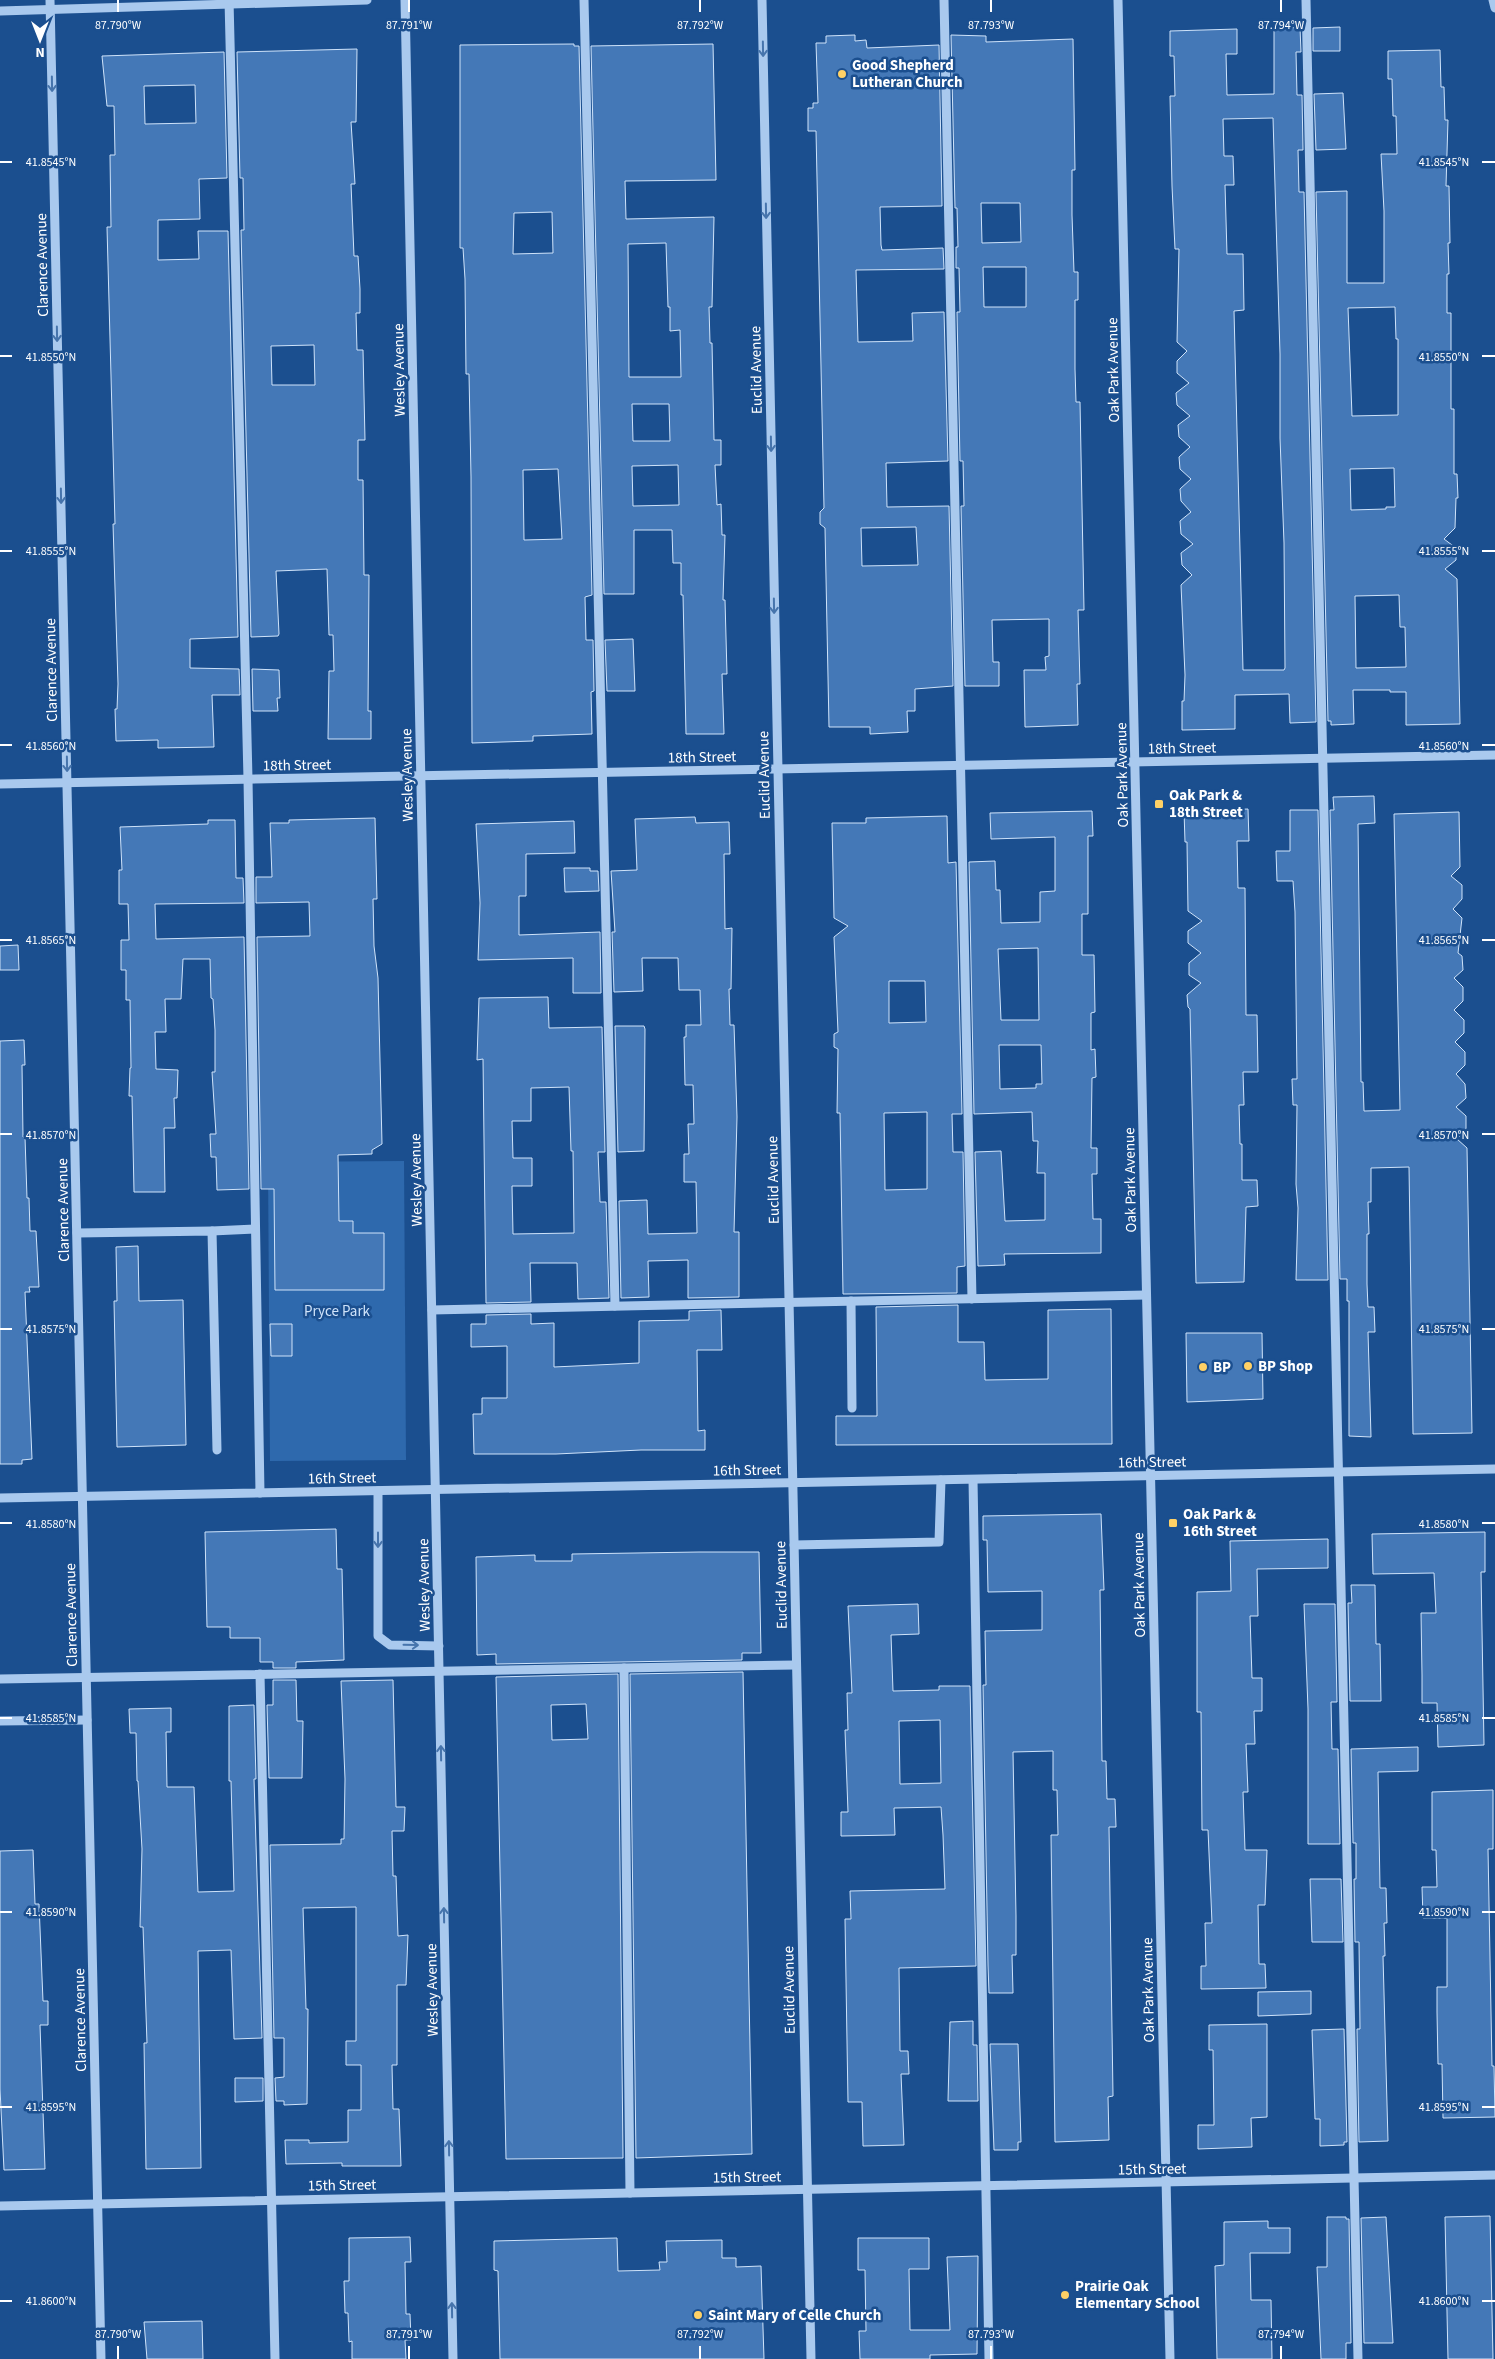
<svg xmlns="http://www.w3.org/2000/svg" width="1495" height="2359" font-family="'Source Sans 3',sans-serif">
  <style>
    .green { fill: #2e69ad }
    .building { fill: #4478b7; stroke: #cfe3fa; fill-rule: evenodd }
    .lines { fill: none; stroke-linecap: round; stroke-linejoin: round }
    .minor { stroke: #a9c9ee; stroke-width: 9 }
    .oneway { stroke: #4674ac }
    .ticks { fill: none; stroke: #fff; stroke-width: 2 }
    .poi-dot { fill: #ffd166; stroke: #1b4f8f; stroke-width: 2 }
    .labels { text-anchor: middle; stroke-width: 5; stroke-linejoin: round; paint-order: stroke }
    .poi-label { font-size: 15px; font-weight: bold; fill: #fff; stroke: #1b4f8f; text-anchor: start }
    .street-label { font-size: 15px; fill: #fff; stroke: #1b4f8f }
    .park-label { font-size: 15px; fill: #cfe3fa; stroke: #1b4f8f }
    .ticks-label { font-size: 12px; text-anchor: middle; fill: #fff; stroke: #1b4f8f; stroke-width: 5; stroke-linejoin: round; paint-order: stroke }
  </style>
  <rect width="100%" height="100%" fill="#1b4f8f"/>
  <path class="green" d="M404,1161l2,299 -136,1 -2,-299z"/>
  <g class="building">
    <path d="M1274,27l26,1 1,24h-5l1,43h5l1,55h-5l1,42h5l12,530 -26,1 -1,-29 -54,1v34l-53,1v-29h2l1,-26 -4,-90 11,-10 -10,-10 -1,-12 12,-9 -12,-10 -1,-13 11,-9 -10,-11 -1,-12 11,-10 -11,-10 -1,-12 11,-10 -11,-10 -1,-12 12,-9 -13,-11 -1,-12 13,-10 -12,-10v-12l10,-10 -10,-9 2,-93h-4l-3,-63 -2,-90h5l-1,-40h-4v-25l67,-2v25h-11l1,41 47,-1zM1273,118l7,236v84l4,105 1,125 -1,2h-41l-9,-359 10,-1 -1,-56h-16l-2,-69h9l-1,-29h-9l-1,-37z"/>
    <path d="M1340,27v24h-27v-23z"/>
    <path d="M855,35v6l11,-1 1,8 72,-3 3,161 -62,1 1,38 1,5 61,-2 1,21 -88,1 2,72 55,-1 -1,-28 32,-1 4,149 -62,2 1,44 62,-1 4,180 -38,3v22h-8l1,21 -38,2v-7h-41l-4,-199 -5,-4v-12l4,-4 -8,-377h-8v-23h5v-5h5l-2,-60h10v-7zM916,527l2,38 -56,1 -1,-38z"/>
    <path d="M951,35l35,1v6l87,-3 2,131h-3v45l2,57h4v28h-3v69l1,33h4l4,208h-6l2,74h-3l1,41 -53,2 -1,-57h22l-1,-13 4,-1v-37l-57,1 1,42h6v24h-34l-4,-180h3l-1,-45h-3l-3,-149h3l-1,-44h-3v-21h2l-1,-39h-2zM981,203h39l1,39 -39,1zM983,267h43v40h-42z"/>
    <path d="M574,44v2h5l13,549 -7,2 1,43h7l1,51 -3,1 1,42 -59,2v5l-61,2 -1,-266 -2,-103h-3l-1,-95 -2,-31h-3v-203zM552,212l1,41 -40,1 1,-41zM558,469l4,70 -38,1 -1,-70z"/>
    <path d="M713,44l3,136 -91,1 1,38 88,-2 -2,90h-3l1,36h2l2,97h7v25h-6l2,40 4,-1 1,31h3l-2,65h2l2,74h-5l2,60h-38l-3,-139h-2v-32h-8l-1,-33h-38v64h-30l-13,-548zM666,243l2,64h2v24l10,-1 1,47h-52l-1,-133zM632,404h37l1,37h-37zM678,465l1,40 -46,1 -1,-40z"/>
    <path d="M357,49l-1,73h-5l4,62h-4l3,72h4l2,33v24h-4l1,37h6l2,90h-7v40h5l1,95h5l-1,136h3v28h-43l1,-68h5l-1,-36h-4l-2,-66 -51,2 3,63 -1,2 -27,1 -10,-407h3l-1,-52h-3l-3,-126zM314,345l1,40h-43l-1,-39z"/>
    <path d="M1440,50l1,37h3l1,33h3l-2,66h3l1,57h-2l1,31h-2v39h4v96h3v65h3l1,24h-2l-1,30 -11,11 12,9v12l-11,9 12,10 3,145 -54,1v-33h-16v-2h-37l1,34 -23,1v-4h-3l-12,-529 31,-1v92h37v-72l-3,-57h16l-1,-38h-3l-1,-37h-4v-28zM1395,307l1,32h2v76l-46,1 -4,-108zM1394,468l1,39h-9v2l-35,1 -1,-41zM1399,595l1,32h5l1,40 -50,1 -1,-72z"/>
    <path d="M224,52l3,126 -28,1 1,40 -42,1v40l41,-1 -1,-28h30l10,406 -48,2v29l49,1 1,26h-28l2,52 -56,1v-8l-42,1 -1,-32h2l1,-25 -5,-160h2l-8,-297h4l-1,-72h5l-1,-49h-7l-5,-50zM195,85l1,38 -51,1 -1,-38z"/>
    <path d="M1343,93l3,56 -30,1 -2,-56z"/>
    <path d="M633,639l2,52h-28l-2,-51z"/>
    <path d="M252,669l27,1 1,28h-3l1,13h-25z"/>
    <path d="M1374,796l1,27 -17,1 3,258h2l1,29 36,-1 -6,-296 65,-2 1,55 -9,9 11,9v14l-9,10 9,9 -4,35 4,3 1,14 -9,8 9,9v14l-9,9 10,10v13l-9,9 10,10v13l-9,9 9,10 1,14 -10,9 10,9v14l-9,9 10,9 5,285 -59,1 -4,-267 -38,1v34h-3l1,32h-2v50l1,23h6l1,25h-7l3,105 -22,-1v-135h-2v-22h-7l-10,-469h4l-1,-13z"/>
    <path d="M1248,809l1,32h-12l1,47h7l1,127h11l1,57h-15l1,33h-5l1,39h2v36h15l1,26 -12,1 -2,75 -48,1 -6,-274 -2,-2 -1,-12 14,-12 -12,-8v-12l12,-10 -13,-10v-12l14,-10 -14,-10 -1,-69h-2l-1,-31z"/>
    <path d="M1290,810h28l10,470h-32l2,-72 -2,-24 1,-79h-4l-1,-26h5l-2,-167 -2,-31h-16l-1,-30h14z"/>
    <path d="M1092,811l1,25h-5v78h-6v41h12l1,57 -4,1v37l4,-1 1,28 -4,1 -1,70h6v26h-5l1,45h8v34l-97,1 1,11 -27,1 -3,-114 26,-1 4,70 40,-1v-47h-8l1,-32h-5l-1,-29 -58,2 -5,-252 26,-1 1,29h4l1,33 39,-1v-30l15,-1v-54l-64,2 -1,-26zM1038,948l1,72h-38l-3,-71zM999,1045h42l1,39h-6v4l-36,1z"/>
    <path d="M947,816l1,47 8,-1 6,252h-10l1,38h10l2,114 -8,1v26l-114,1 -3,-181h-3l1,-64 -4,-2v-13l4,-2 -4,-95 14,-11 -14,-8 -2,-95h34v-5zM889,981h36l1,41 -37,1zM927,1112v77l-42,1 -1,-77z"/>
    <path d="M695,817l1,6 33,-1 1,32h-6l1,75 7,-1 -1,61h-2l1,36h4l3,92 -3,115h5v65l-51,1v-38l-40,1 1,36 -28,1 -2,-97 28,-1 1,34 49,-1 -1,-51h-12v-28h5l-1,-30h6l-1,-39h-8l-1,-48h2v-12h15l-1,-35h-21l-1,-32h-36l1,33 -29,1 -2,-60h3l-4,-61 26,-1 -2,-51z"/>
    <path d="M375,818l2,81h-4l1,47 4,32 4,166 -10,6v4l-34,1 1,66h14v12h31v57h-109l-1,-101h-13l-4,-252 53,-1 -1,-34 -53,1v-26h16l-2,-54h19v-3z"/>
    <path d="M208,820h27l1,58h7l1,25 -89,1 1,35 88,-2 5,252 -32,1 -1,-33h-5l-1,-23h6l-4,-62h3v-42l-2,-31 -2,-1 -1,-39h-27l-2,40h-16l1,33h-11l1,37 22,1 -1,28h-3l1,30h-11l1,64h-31l-2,-96h-3l1,-28h1l-1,-68h-4v-30h-5v-30h8l-1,-36h-9v-34h3l-2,-43 88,-3z"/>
    <path d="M574,821l1,32 -49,1v42h-7v39l81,-3 1,61h-28v-35l-95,2 2,-57 -4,-79z"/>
    <path d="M564,868h26v3h8l1,20 -34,1z"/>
    <path d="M18,945l1,25h-19v-24z"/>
    <path d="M548,997l1,31 53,-1 3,125h-7l2,50h6l3,96 -31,1 -1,-36h-47l1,39 -45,1 -3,-244 -6,1 2,-62zM569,1087l2,64h2l1,82 -61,1 -1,-48h20v-28h-19l-1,-37h19v-33z"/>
    <path d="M615,1026h29l1,3 -1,122 -26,1z"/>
    <path d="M24,1040l1,25h-3l1,72h2l2,61h2l1,33h6l3,56h-10l1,5h-5l7,167 -10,1v4h-22v-423z"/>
    <path d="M138,1246l1,55 44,-1 3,145 -69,2 -3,-146h3l-1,-54z"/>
    <path d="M958,1305v37h26l1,38 63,-1v-69l63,-1 1,135 -276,1v-29h41l-1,-109z"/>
    <path d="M721,1310l1,40h-25l1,81 7,-1v20h-64l-85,4h-82l-1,-40h9v-16h25v-52l-36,1v-23h15v-9l45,-1v10l23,-1v44l85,-4v-42l50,-1v-9z"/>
    <path d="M270,1324h22v32h-21z"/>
    <path d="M1186,1333h76l1,66 -76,3z"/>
    <path d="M1101,1514l3,76h-4l2,171h4l1,38h8l1,28h-7l4,269 -5,1 1,43 -54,2 -4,-307h7l-1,-45h-4v-39l-40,1 3,164v39h-4l1,38h-24l-1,-28 -5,-280h3l-1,-54 57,-1v-39l-54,1 -1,-52h-4v-24z"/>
    <path d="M336,1529l1,40h5l2,91 -48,2v6h-23v-6h-13v-24h-30v-11h-23l-2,-95z"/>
    <path d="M1485,1532v40h-4l3,173 -46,2 -1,-44h-15v-28l-1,-62h15l-2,-40 -61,1 -1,-40z"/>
    <path d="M1328,1539v29l-71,1 1,47h-8l2,62h10v33h-8l1,33h-9l2,48h-5l2,58h22l-2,55h-7l1,59h6l1,24 -65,1v-23h5l-1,-43h7l-4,-93h-6l-1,-118h-4v-120l34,-1 -1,-50z"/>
    <path d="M699,1552h60l2,101h-19v7l-246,4v-10l-19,1 -1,-98 59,-2v6h37v-7z"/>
    <path d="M1351,1585h24l1,59h4l1,57h-31l-2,-98h4z"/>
    <path d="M918,1604l1,30 -28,1 2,56 46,-1v-4h31l6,280 -77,2 1,83h8l1,23h-8l3,71 -41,1 -1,-44h-14l-3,-183h6l-1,-28 95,-2 -2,-54 -2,-28 -47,1 1,27 -54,1v-24h7l-3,-82h3l-1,-37h5l-4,-87zM940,1720l1,63 -41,1 -1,-63z"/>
    <path d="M1304,1604h31l2,98h-6l1,47h6l2,95h-32v-135z"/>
    <path d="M743,1672l9,482 -116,4 -6,-484z"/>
    <path d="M618,1674l5,484 -117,1 -10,-482zM586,1704l2,35 -36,1 -1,-35z"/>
    <path d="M273,1680h23l1,41h6l-1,57h-33l-2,-73h6z"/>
    <path d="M393,1680l3,127h9l-1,24h-12l1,45h3l2,60 10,-1 -2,50h-9v80h-5l1,44h6l2,57h-59v-3l-56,1 -1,-24h24v3l39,-1v-32h13v-45h-15v-24h10v-134l-53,1 3,101h2l-1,95 -23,1v-4h-8l-1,-23 9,-1v-39h-10l-4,-193 71,-1v-5h3l1,-60 -4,-98z"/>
    <path d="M254,1705l2,74h-2l8,259 -28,1 -3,-89 -33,1 3,217 -55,1 -2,-126h3l-4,-116h-3l2,-78 -4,-68h-1l-1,-48h-6l-1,-24 42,-1v24h-5l1,55h27l4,105 36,-1 -3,-110h-2v-75z"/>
    <path d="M1418,1747v24l-40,1 2,116h6l1,35h-3l1,33h-2l5,185 -29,1 -2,-113h3l-1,-87h-4l-1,-63h2v-36h-3l-2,-94z"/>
    <path d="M1493,1790v59h-5l4,217h2l1,51 -52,1 -1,-54h-4l-1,-52v-25h10v-69h-24l-1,-31h15l-1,-37h-4v-58z"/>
    <path d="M33,1850l2,54h4l4,97h5v24h-8l5,144 -41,1 -4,-81v-238z"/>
    <path d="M1310,1879h31l2,63h-31z"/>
    <path d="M1311,1991v23l-53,2v-24z"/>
    <path d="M973,2021v24h4l1,56h-30l2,-79z"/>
    <path d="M1267,2024v93l-16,1 1,29 -54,2v-24h16l-1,-75h-4v-25z"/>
    <path d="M1344,2029l3,113h-3v3l-24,1v-27h-5l-3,-89z"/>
    <path d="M990,2044h28l3,98h-3v8h-24z"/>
    <path d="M235,2078h28v23l-28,1z"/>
    <path d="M1490,2216l3,143h-45l-3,-142z"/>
    <path d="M1327,2217h19v2h3l2,124h-5v16h-25l-4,-92h10z"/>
    <path d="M1386,2217l7,126h-29l-3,-125z"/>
    <path d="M1268,2221v7h22v25h-40l1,47h20l1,59h-55l-2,-93 9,-1v-43z"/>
    <path d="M410,2237l1,25h-6l1,52h4l1,26h-6l1,19h-54v-18l-3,1 -1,-29h-3l-1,-32h5v-43z"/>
    <path d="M617,2238l1,33 42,-1 -1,-8h8l-1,-21 56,-1v18h14v9l25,-1 3,93h-264l-2,-88 -4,-1v-29z"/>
    <path d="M858,2238h71v31h-20l1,61h40l-3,-73 31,-1 -1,98 -47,1v4h-70l-1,-28h7l-1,-61h-7z"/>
    <path d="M202,2321l1,38h-56l-3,-37z"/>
  </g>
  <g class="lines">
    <g class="minor">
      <path d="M50,0l51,2359"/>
      <path d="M229,0l19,779 12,714"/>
      <path d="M405,0l48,2359"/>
      <path d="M584,0l31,1306"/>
      <path d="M762,0l49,2359"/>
      <path d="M944,0l28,1299"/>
      <path d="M1118,0l52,2359"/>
      <path d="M1306,0l52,2359"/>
      <path d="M1493,0l2,8"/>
      <path d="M0,11l367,-11"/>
      <path d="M0,784l1495,-29"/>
      <path d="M212,1231l43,-2"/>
      <path d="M77,1233l135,-2 5,219"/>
      <path d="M851,1301l1,107"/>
      <path d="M432,1310l714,-15"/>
      <path d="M973,1480l16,879"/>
      <path d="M378,1491v145l12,9 49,1"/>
      <path d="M0,1498l1495,-29"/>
      <path d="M794,1545l145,-3 2,-62"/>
      <path d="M624,1668l6,525"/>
      <path d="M260,1674l15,685"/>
      <path d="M0,1679l795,-14"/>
      <path d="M0,1721l87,-1"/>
      <path d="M0,2206l1495,-31"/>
    </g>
  </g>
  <defs><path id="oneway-shaft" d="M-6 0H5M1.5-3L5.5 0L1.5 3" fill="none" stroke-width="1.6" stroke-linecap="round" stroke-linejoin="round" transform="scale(1.25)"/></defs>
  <g class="oneway">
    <use href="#oneway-shaft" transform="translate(763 49) rotate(89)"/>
    <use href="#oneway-shaft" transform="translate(52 84) rotate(89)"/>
    <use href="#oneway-shaft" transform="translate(766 211) rotate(89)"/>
    <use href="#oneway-shaft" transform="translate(57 334) rotate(89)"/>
    <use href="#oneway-shaft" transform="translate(771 444) rotate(89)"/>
    <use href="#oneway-shaft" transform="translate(61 496) rotate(89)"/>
    <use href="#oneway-shaft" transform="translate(774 606) rotate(89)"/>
    <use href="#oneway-shaft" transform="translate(67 764) rotate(89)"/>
    <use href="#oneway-shaft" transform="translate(378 1540) rotate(90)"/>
    <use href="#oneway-shaft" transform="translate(411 1645) rotate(1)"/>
    <use href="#oneway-shaft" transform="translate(441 1753) rotate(-91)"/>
    <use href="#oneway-shaft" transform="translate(444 1915) rotate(-91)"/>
    <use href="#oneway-shaft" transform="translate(449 2148) rotate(-91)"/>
    <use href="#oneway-shaft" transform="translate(452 2310) rotate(-91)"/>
  </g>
  <path class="ticks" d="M118,0v12M409,0v12M700,0v12M991,0v12M1281,0v12M0,162h12M1482,162h13M0,356h12M1482,356h13M0,551h12M1482,551h13M0,745h12M1482,745h13M0,940h12M1482,940h13M0,1134h12M1482,1134h13M0,1329h12M1482,1329h13M0,1523h12M1482,1523h13M0,1718h12M1482,1718h13M0,1912h12M1482,1912h13M0,2107h12M1482,2107h13M0,2301h12M1482,2301h13M118,2346v13M409,2346v13M700,2346v13M991,2346v13M1281,2346v13"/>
  <g class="poi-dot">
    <circle cx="842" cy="74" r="5"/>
    <rect x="1154" y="799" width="10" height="10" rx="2.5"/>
    <circle cx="1248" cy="1366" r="5"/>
    <circle cx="1203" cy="1367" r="5"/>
    <rect x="1168" y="1518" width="10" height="10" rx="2.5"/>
    <circle cx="1065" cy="2295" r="5"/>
    <circle cx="698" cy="2315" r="5"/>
  </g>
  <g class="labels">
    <g class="poi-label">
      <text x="852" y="70">Good Shepherd<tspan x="852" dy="17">Lutheran Church</tspan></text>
      <text x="1169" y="800">Oak Park &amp;<tspan x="1169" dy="17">18th Street</tspan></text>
      <text x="1258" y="1371">BP Shop</text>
      <text x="1213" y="1372">BP</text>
      <text x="1183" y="1519">Oak Park &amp;<tspan x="1183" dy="17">16th Street</tspan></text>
      <text x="1075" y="2291">Prairie Oak<tspan x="1075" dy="17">Elementary School</tspan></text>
      <text x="708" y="2320">Saint Mary of Celle Church</text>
    </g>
    <g class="street-label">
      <text transform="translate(42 265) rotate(-91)" y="5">Clarence Avenue</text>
      <text transform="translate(399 370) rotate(-91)" y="5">Wesley Avenue</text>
      <text transform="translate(756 370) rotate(-91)" y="5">Euclid Avenue</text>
      <text transform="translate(1113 370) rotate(-91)" y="5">Oak Park Avenue</text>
      <text transform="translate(51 670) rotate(-91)" y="5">Clarence Avenue</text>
      <text transform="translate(1182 748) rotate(-1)" y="5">18th Street</text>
      <text transform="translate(702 757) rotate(-1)" y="5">18th Street</text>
      <text transform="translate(297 765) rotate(-1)" y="5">18th Street</text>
      <text transform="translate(407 775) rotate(-91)" y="5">Wesley Avenue</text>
      <text transform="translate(764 775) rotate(-91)" y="5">Euclid Avenue</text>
      <text transform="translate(1122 775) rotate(-91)" y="5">Oak Park Avenue</text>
      <text transform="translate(416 1180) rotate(-91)" y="5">Wesley Avenue</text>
      <text transform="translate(773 1180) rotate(-91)" y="5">Euclid Avenue</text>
      <text transform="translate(1130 1180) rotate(-91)" y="5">Oak Park Avenue</text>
      <text transform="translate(63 1210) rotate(-91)" y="5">Clarence Avenue</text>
      <text transform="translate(1152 1462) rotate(-1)" y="5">16th Street</text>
      <text transform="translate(747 1470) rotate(-1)" y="5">16th Street</text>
      <text transform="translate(342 1478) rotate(-1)" y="5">16th Street</text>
      <text transform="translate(424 1585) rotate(-91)" y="5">Wesley Avenue</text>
      <text transform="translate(781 1585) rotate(-91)" y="5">Euclid Avenue</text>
      <text transform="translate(1139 1585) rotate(-91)" y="5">Oak Park Avenue</text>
      <text transform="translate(71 1615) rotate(-91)" y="5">Clarence Avenue</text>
      <text transform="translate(432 1990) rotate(-91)" y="5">Wesley Avenue</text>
      <text transform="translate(789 1990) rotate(-91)" y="5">Euclid Avenue</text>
      <text transform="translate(1148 1990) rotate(-91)" y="5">Oak Park Avenue</text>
      <text transform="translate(80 2020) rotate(-91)" y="5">Clarence Avenue</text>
      <text transform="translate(1152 2169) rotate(-1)" y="5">15th Street</text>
      <text transform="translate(747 2177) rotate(-1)" y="5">15th Street</text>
      <text transform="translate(342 2185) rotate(-1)" y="5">15th Street</text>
    </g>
    <g class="park-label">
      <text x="337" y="1316">Pryce Park</text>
    </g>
  </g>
  <g class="ticks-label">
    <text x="118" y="29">87.790°W</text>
    <text x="409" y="29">87.791°W</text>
    <text x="700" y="29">87.792°W</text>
    <text x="991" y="29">87.793°W</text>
    <text x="1281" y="29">87.794°W</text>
    <text x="1444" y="166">41.8545°N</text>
    <text x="51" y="166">41.8545°N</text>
    <text x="1444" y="361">41.8550°N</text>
    <text x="51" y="361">41.8550°N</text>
    <text x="1444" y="555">41.8555°N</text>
    <text x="51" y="555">41.8555°N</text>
    <text x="1444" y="750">41.8560°N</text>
    <text x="51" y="750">41.8560°N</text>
    <text x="1444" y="944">41.8565°N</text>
    <text x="51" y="944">41.8565°N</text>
    <text x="1444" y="1139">41.8570°N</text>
    <text x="51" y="1139">41.8570°N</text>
    <text x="1444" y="1333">41.8575°N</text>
    <text x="51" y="1333">41.8575°N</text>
    <text x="1444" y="1528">41.8580°N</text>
    <text x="51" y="1528">41.8580°N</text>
    <text x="1444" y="1722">41.8585°N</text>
    <text x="51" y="1722">41.8585°N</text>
    <text x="1444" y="1916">41.8590°N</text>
    <text x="51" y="1916">41.8590°N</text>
    <text x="1444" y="2111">41.8595°N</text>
    <text x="51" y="2111">41.8595°N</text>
    <text x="1444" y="2305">41.8600°N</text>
    <text x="51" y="2305">41.8600°N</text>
    <text x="118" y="2338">87.790°W</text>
    <text x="409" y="2338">87.791°W</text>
    <text x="700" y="2338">87.792°W</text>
    <text x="991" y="2338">87.793°W</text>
    <text x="1281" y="2338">87.794°W</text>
  </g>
  <g transform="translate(40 40) rotate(180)" stroke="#1b4f8f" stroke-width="4" paint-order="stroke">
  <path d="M0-4L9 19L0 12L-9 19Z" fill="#ffffff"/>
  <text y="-8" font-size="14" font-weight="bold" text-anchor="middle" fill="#ffffff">N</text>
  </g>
</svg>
